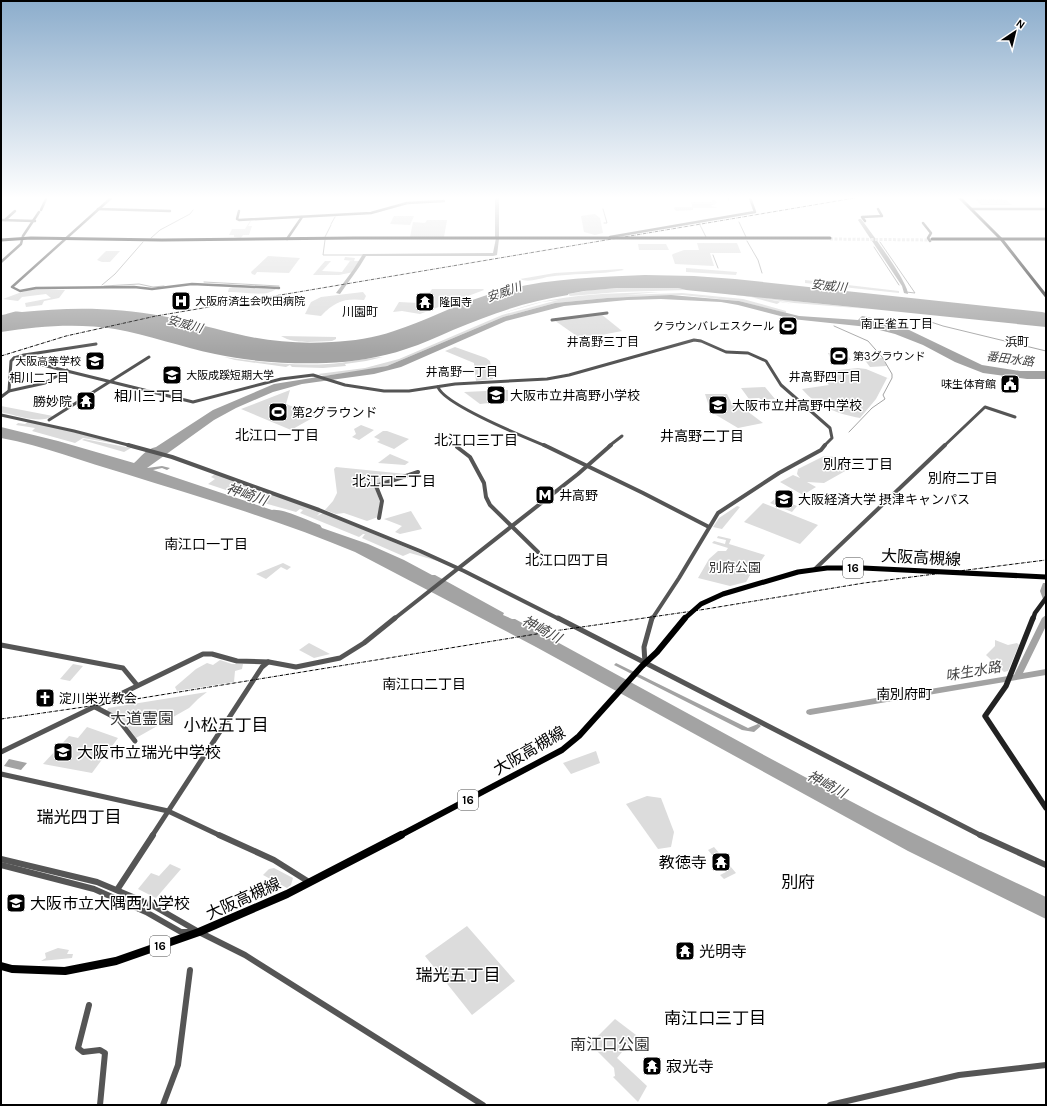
<svg xmlns="http://www.w3.org/2000/svg" width="1047" height="1106" font-family="Karla,'Noto Sans JP',sans-serif">
  <style>
    .green { fill: #dcdcdc }
    .water { fill: #a3a3a3 }
    .lines { fill: none; stroke-linecap: round; stroke-linejoin: round }
    .stream { stroke: #a3a3a3; stroke-width: 1 }
    .river { fill: #a3a3a3; fill-rule: evenodd }
    .primary-tunnel { stroke: #d9d9d9; stroke-width: 3; stroke-dasharray: 3 1.5; stroke-linecap: butt }
    .tertiary-far4 { stroke: #555; stroke-width: 2.5 }
    .tertiary-far3 { stroke: #555; stroke-width: 3 }
    .tertiary-far2 { stroke: #555; stroke-width: 4 }
    .tertiary-far1 { stroke: #555; stroke-width: 5 }
    .tertiary { stroke: #555; stroke-width: 6 }
    .secondary-far2 { stroke: #222; stroke-width: 3 }
    .secondary-far1 { stroke: #222; stroke-width: 4.5 }
    .secondary { stroke: #222; stroke-width: 5.5 }
    .primary-far3 { stroke: #000; stroke-width: 3 }
    .primary-far2 { stroke: #000; stroke-width: 5 }
    .primary-far1 { stroke: #000; stroke-width: 6 }
    .primary { stroke: #000; stroke-width: 8 }
    .rail { stroke: #000; stroke-width: 1; stroke-dasharray: 3.5 1 0.5 1; stroke-linecap: butt }
    .labels { text-anchor: middle; stroke-width: 3; stroke-linejoin: round; paint-order: stroke }
    .far-poi-label { font-size: 11px; fill: #000; stroke: #fff; text-anchor: start }
    .far-water-label { font-size: 12px; font-style: italic; fill: #444; stroke: #fff }
    .far-neighbourhood-label { font-size: 12px; fill: #000; stroke: #fff }
    .shield { fill: #fff; stroke: #4c4c4c; stroke-width: 1 }
    .shield-label { font-size: 12px; font-weight: bold; fill: #000 }
    .poi-label { font-size: 13px; fill: #000; stroke: #fff; text-anchor: start }
    .park-label { font-size: 13px; fill: #333; stroke: #fff }
    .neighbourhood-label { font-size: 14px; fill: #000; stroke: #fff }
    .water-label { font-size: 14px; font-style: italic; fill: #444; stroke: #fff }
    .near-street-label { font-size: 16px; fill: #000; stroke: #fff }
    .near-park-label { font-size: 16px; fill: #333; stroke: #fff }
    .near-poi-label { font-size: 16px; fill: #000; stroke: #fff; text-anchor: start }
    .near-neighbourhood-label { font-size: 17px; fill: #000; stroke: #fff }
  </style>
  <rect width="100%" height="100%" fill="#fff"/>
  <g class="green">
    <path d="M691,199l1,3h19l3,-3 3,4 -6,3 7,2h-25v2l-17,1 -2,-2 1,-2h17z"/>
    <path d="M975,199h30l7,6h-31z"/>
    <path d="M595,214l5,4 3,15 -8,2 -11,-3 -3,-16z"/>
    <path d="M394,216h20l-4,9 -20,-1z"/>
    <path d="M427,220h20l-3,17h-34l3,-15 12,1z"/>
    <path d="M250,221h1l-3,5h4l-3,9h-6l-2,3 -7,-1v-2h-5l3,-6h13z"/>
    <path d="M697,243h40l4,10h-31l4,13 -39,-2 -3,-9 1,-1 11,-4h15z"/>
    <path d="M638,244h28l3,6h-30z"/>
    <path d="M106,251h14l-10,11h-8l-5,-2z"/>
    <path d="M268,256l32,2 -11,15 -32,-1 -2,3 -3,-1 -1,-2z"/>
    <path d="M345,257l10,1 -1,3h7l-7,11 -15,3h-26l12,-14h6l-9,10 20,1 8,-11h4l-10,-1z"/>
    <path d="M686,268l51,4 -1,3 -50,-3z"/>
    <path d="M622,269l2,1c-25,5 -52,3 -77,7 -8,2 -20,6 -27,2l35,-6z"/>
    <path d="M805,280l94,11v2l-94,-10z"/>
    <path d="M233,287l43,2c-11,9 -34,2 -48,3l1,-4z"/>
    <path d="M632,287l46,1 8,2 -67,2 -49,4 -2,-2 23,-4z"/>
    <path d="M34,289l31,1 -6,8 -15,3 -2,4 -16,2 -1,-4 26,-5 -5,-4 -24,3 -4,4 -15,-2 16,-6z"/>
    <path d="M432,289h51l1,1 -64,24 -18,-3 -9,1 6,-10 20,1 5,-11h6z"/>
    <path d="M363,292l3,4 -2,4c-19,-2 -29,1 -43,16l-16,-2 6,-12 10,-5z"/>
    <path d="M661,292l-100,8 60,-5 61,-2 61,6 43,12v2l-47,-12 -57,-6 -75,3 -52,5 -52,14 -116,49 -19,4 -44,6 -6,-2 47,-6 34,-9 103,-44 56,-15 -16,2 -42,12c17,-5 33,-11 51,-14 36,-7 74,-7 110,-8z"/>
    <path d="M720,293l149,16 -75,-6 -33,-5 33,6 -14,-2 -3,2 -26,-7z"/>
    <path d="M601,314l21,17 -41,8 -27,-19z"/>
    <path d="M281,336l55,1v2l-4,2c-15,0 -37,4 -51,-5z"/>
    <path d="M455,347l31,11 4,3 3,18 -17,2 -2,-18 -29,-12z"/>
    <path d="M830,349h6l3,3h6l6,8 -19,1 -4,-8h4z"/>
    <path d="M224,357c35,5 69,9 104,7 18,-1 37,-6 55,-7l-17,4 -21,3 1,2 -23,2 -31,-1 -2,-2 -4,2 -51,-7z"/>
    <path d="M882,358l5,8 -17,1 -6,-8z"/>
    <path d="M858,368l8,1 24,10 -3,-1 -11,21 -16,19c-22,-4 -44,-12 -58,-29l27,-4 -7,-7 12,-1 -5,-6z"/>
    <path d="M765,387l10,12 -13,1 -3,-2 -10,1 -8,-11z"/>
    <path d="M290,390l-4,14 30,12 -25,14 -50,-21z"/>
    <path d="M508,390v11l-28,3 -16,-12z"/>
    <path d="M705,394h22l5,10 7,1 24,18 -25,5 -27,-16z"/>
    <path d="M1,406l52,10c-13,8 -34,0 -49,-3l-3,-1z"/>
    <path d="M29,421l101,25 -47,-8 -8,5 -43,-12 3,-3 -19,-3 2,-2 7,1z"/>
    <path d="M361,425l13,5 -15,10 -7,-3 4,-3 -2,-5z"/>
    <path d="M383,431h4l22,8 -15,10 -17,-7 3,-2 -6,-3z"/>
    <path d="M84,439l47,9 -7,4 -42,-12z"/>
    <path d="M390,454l19,8 -4,3 -27,-2z"/>
    <path d="M824,456l11,1 12,7v6l-23,13 -17,-1 9,5 -13,8 -23,-13 13,-7 7,3 -3,-4 1,-5z"/>
    <path d="M336,467l70,7v1l-32,10 6,17 -2,15 -11,4 -23,-8 -8,1 -11,-4 8,-9 4,-8 -3,-24z"/>
    <path d="M215,474l106,38 -4,4 6,-3 118,49 -31,-9 -7,3 -41,-18 3,-4h-2l-4,3 -59,-24 3,-3 -3,-1 -4,3 -32,-9 2,-2 -1,-1 1,-1 -5,-3 -8,3 -45,-15 7,-5 -4,-2z"/>
    <path d="M776,498l21,8 -5,6 -22,-9z"/>
    <path d="M763,503l55,22 -18,19 -56,-22z"/>
    <path d="M737,506l3,1 -18,22 -9,-2 6,-9z"/>
    <path d="M411,511l11,18 -22,5 -5,-2 7,-6 -18,-7z"/>
    <path d="M718,536l13,3 -2,5 36,11 -7,10h-2l-10,17 -16,4 -32,-8 11,-19 9,-8h8l2,-3 -16,-5 2,-2 11,3 1,-4 -9,-2z"/>
    <path d="M283,563l8,4 -4,3 -6,-3 -15,12 -10,-5z"/>
    <path d="M995,640l13,5 9,-2 2,2 -11,26 -4,1 -18,-17 9,-9z"/>
    <path d="M309,643l21,11 -16,4 -15,-8z"/>
    <path d="M220,660l12,4h11l-1,5 -7,2 -1,11 -57,9 -2,-4 21,-18 11,-6 6,2z"/>
    <path d="M73,664l10,2 -13,15 -10,-2z"/>
    <path d="M207,692l-9,7 -9,9 -53,30 -15,-20 -14,-7 1,-3z"/>
    <path d="M87,727l31,11 -26,35 -49,-9 26,-28 9,2z"/>
    <path d="M596,751l4,12 -29,11 -8,-11z"/>
    <path d="M647,796l14,2 13,34 -3,15 -13,2 -32,-45z"/>
    <path d="M714,847l22,26 -12,6 -4,-4 6,-3 -18,-22z"/>
    <path d="M170,864l11,5 -25,29 -18,-9 13,-16 8,3z"/>
    <path d="M274,868l19,10 -2,7 -4,3 -24,-13 6,-6z"/>
    <path d="M467,926l48,55 -43,34 -47,-59z"/>
    <path d="M58,948l11,2 -2,4h6l-1,4 -31,3 5,-3 -1,-5z"/>
    <path d="M615,1019l21,16 -19,23 30,28 -9,16 -25,-25 2,-1 -1,-8 -24,-24z"/>
  </g>
  <g class="water">
    <path d="M645,275l49,1 41,3 307,33 4,1v14l-360,-37 -8,-2h-61l-33,3 -16,3v1c-40,6 -77,19 -115,35 -16,7 -31,14 -47,19 -26,9 -54,13 -80,14 -37,1 -75,-1 -111,-9 -34,-7 -66,-19 -100,-25 -37,-6 -77,-3 -114,3v-17c9,-1 12,-5 21,-3 47,-5 93,-5 140,4 28,5 55,14 84,20 28,6 57,8 86,6 21,-1 42,-4 62,-11 31,-10 59,-25 90,-35 51,-17 107,-19 161,-21z"/>
    <path d="M671,295l68,6 60,15 59,4 4,-4 6,1 37,11 77,37 38,6h26v8h-19l-44,-6 -28,-11 -32,-17 -28,-11 -27,-7 -76,-8 -54,-14 -17,-3 -60,-3 -34,1 -63,6 -58,15 -105,46 -27,7 -72,10 -29,8 -37,16 -22,12 -67,48 15,-2 8,2 -3,2 -5,-2 -9,2 119,40c10,-2 37,11 48,15l2,3 46,16 36,16 28,15h3l69,38 -1,2 9,4h3c120,65 239,132 360,195 57,29 114,56 171,83v22l-138,-68 -372,-204 -181,-95c-74,-31 -152,-54 -229,-78 -42,-12 -82,-28 -125,-36v-11l57,14 76,22c7,-6 12,-14 22,-16l57,-37 61,-26 113,-18 116,-49 52,-14 52,-5z"/>
    <path d="M616,663l132,65 10,-4 3,2 -7,6 -12,-2 -128,-65z"/>
    <path d="M9,759l18,4 -6,7 -17,-4z"/>
  </g>
  <g class="lines">
    <g class="stream">
      <path d="M728,198l1,2"/>
      <path d="M603,209l4,14h-3"/>
      <path d="M739,222l7,15"/>
      <path d="M699,223l7,14"/>
      <path d="M331,224l4,-7"/>
      <path d="M325,237l6,-12"/>
      <path d="M151,238l9,-8 30,-16 3,-4"/>
      <path d="M325,240l-2,15h42"/>
      <path d="M747,241l11,19 4,13"/>
      <path d="M880,242l35,51 -9,-1"/>
      <path d="M874,247l25,38"/>
      <path d="M713,255l5,13"/>
      <path d="M204,282l75,4"/>
      <path d="M102,285l13,-11 28,-32"/>
      <path d="M104,286l35,-2 14,3 11,-1"/>
      <path d="M925,320l18,6 103,25"/>
      <path d="M834,326l34,15 14,16 10,17v4l-9,17 2,4 -13,9 -23,24"/>
    </g>
    <g class="river">
      <path d="M495,198h4v39l-1,1 1,1 -2,16 -4,1h-127c-8,14 -18,26 -26,38l-4,-1 17,-23 10,-16 130,-1 3,-15 -1,-1z"/>
      <path d="M859,219h2c10,13 47,63 47,75l-4,-1 -2,-7 -44,-66z"/>
      <path d="M1043,583h3v16h-3l-3,-8z"/>
      <path d="M1046,615v11l-23,47 23,-4v6l-236,40 -3,-1 -1,-2 1,-2 3,-1 204,-34 28,-57z"/>
    </g>
    <path class="primary-tunnel" d="M830,239l103,1"/>
    <g class="tertiary-far4">
      <path d="M111,198l-99,89 8,4 16,-3 98,-1 18,2 40,-5 87,4"/>
      <path d="M98,209l72,2"/>
      <path d="M971,209h75"/>
      <path d="M41,210l5,-11"/>
      <path d="M239,211l-2,8 2,1 132,-7 36,-10 37,-2"/>
      <path d="M1,220l34,1"/>
      <path d="M5,220l10,-9"/>
      <path d="M865,221l-3,-4 20,-1 -4,-7"/>
      <path d="M923,223l8,10 -3,5 2,3"/>
      <path d="M610,237l145,-25 -5,-14"/>
      <path d="M287,239l15,-22"/>
      <path d="M1,262l20,-18 2,-8 16,-24"/>
    </g>
    <g class="tertiary-far3">
      <path d="M552,320l55,-7"/>
      <path d="M14,358l179,44 88,-23 32,-4 32,10 39,6h25l46,-7 92,-5 22,-4 125,-35 7,1 25,11 22,1 18,8 15,24 49,43 2,10 -8,8"/>
      <path d="M438,387c6,18 89,51 108,59"/>
      <path d="M9,391l2,-30 3,-3 10,-3 72,-11"/>
      <path d="M1,397l8,-6 36,-8 22,-13"/>
      <path d="M1,415l73,16 58,15"/>
      <path d="M49,420l100,-63"/>
      <path d="M609,446l13,-10"/>
      <path d="M944,446l41,-39 30,10"/>
    </g>
    <g class="tertiary-far2">
      <path d="M128,445l44,12 147,53 101,41 44,20 95,48"/>
      <path d="M544,445l99,48 66,34"/>
      <path d="M457,447l13,10 14,26 2,14 4,8 48,47"/>
      <path d="M379,518l3,-17 -6,-15 42,-14"/>
      <path d="M815,569l130,-124"/>
      <path d="M394,619l184,-145 33,-29"/>
      <path d="M652,619l27,-41 39,-65 61,-40 42,-23 4,-5"/>
    </g>
    <g class="tertiary-far1">
      <path d="M558,618l424,218"/>
      <path d="M1,645l122,23 14,17"/>
      <path d="M645,663l-1,-16 8,-29"/>
      <path d="M95,707l23,12 17,22"/>
      <path d="M1,752l202,-98h9l25,7 32,1 27,5 44,-9 24,-15 31,-25"/>
      <path d="M1,774l167,37 53,25"/>
      <path d="M152,836l110,-169 6,-5"/>
    </g>
    <g class="tertiary">
      <path d="M219,835l55,25 35,22"/>
      <path d="M980,835l66,30"/>
      <path d="M1,859l96,23 55,23 47,27 46,23 238,150"/>
      <path d="M1,865l93,24 52,23 35,20h10"/>
      <path d="M117,890l36,-55"/>
      <path d="M89,1005l-11,43 5,4 17,-2 5,3 -5,52"/>
      <path d="M163,1105l15,-40 12,-95"/>
      <path d="M830,1105l129,-30 87,-10"/>
    </g>
    <path class="secondary-far2" d="M960,198l42,42 44,56"/>
    <path class="secondary-far1" d="M1033,619l2,-6 11,-15"/>
    <path class="secondary" d="M1033,618l-27,68 -21,30 61,92"/>
    <g class="primary-far3">
      <path d="M932,239h114"/>
      <path d="M1,240l30,-2 131,2 192,-2h476"/>
    </g>
    <path class="primary-far2" d="M684,619l17,-15 22,-10 75,-22 29,-4h36l183,9"/>
    <path class="primary-far1" d="M399,836l163,-86 17,-14 63,-70 15,-14 28,-34"/>
    <path class="primary" d="M1,966l11,3 53,2 51,-10 83,-29 88,-38 114,-59"/>
    <g class="rail">
      <path d="M1,356l65,-20 90,-20 699,-118"/>
      <path d="M1,719l104,-15 456,-74 139,-20 164,-27 182,-23"/>
    </g>
  </g>
  <linearGradient id="sky" x2="0" y2="1"><stop stop-color="#8cadcc"/><stop offset="0.56" stop-color="#fff"/><stop offset="1" stop-color="#fff" stop-opacity="0"/></linearGradient>
  <rect width="1047" height="353" fill="url(#sky)"/>
  <defs>
    <g id="hospital-square" transform="scale(1)"><rect x="-9" y="-9" width="18" height="18" rx="4" fill="#000" stroke="#fff"/><path d="M-5-5h3v3.5h4V-5h3V5h-3V1.5h-4V5h-3Z" fill="#fff"/></g>
    <g id="temple-square" transform="scale(1)"><rect x="-9" y="-9" width="18" height="18" rx="4" fill="#000" stroke="#fff"/><path d="M0-6L5-2H3V0L6.5 2.5H4V6H1.5V3h-3V6H-4V2.5H-6.5L-3 0V-2H-5Z" fill="#fff"/></g>
    <g id="stadium-square" transform="scale(1)"><rect x="-9" y="-9" width="18" height="18" rx="4" fill="#000" stroke="#fff"/><path d="M0-5a6.5 5 0 1 0 0 10a6.5 5 0 1 0 0-10ZM-3.5-1.8h7v3.6h-7Z" fill="#fff"/></g>
    <g id="school-square" transform="scale(1)"><rect x="-9" y="-9" width="18" height="18" rx="4" fill="#000" stroke="#fff"/><path d="M0-5L7-2L0 1L-7-2ZM-4 1L0 2.5L4 1V4Q0 6-4 4Z" fill="#fff"/></g>
    <g id="university-square" transform="scale(1)"><rect x="-9" y="-9" width="18" height="18" rx="4" fill="#000" stroke="#fff"/><path d="M0-5L7-2L0 1L-7-2ZM-4 1L0 2.5L4 1V4Q0 6-4 4Z" fill="#fff"/></g>
    <g id="civic-square" transform="scale(1)"><rect x="-9" y="-9" width="18" height="18" rx="4" fill="#000" stroke="#fff"/><path d="M-.6-6.5H3V-4.5H.6V-3L4-1V1h2V6H-6V1h2V-1L-.6-3ZM-1.2 2.5V6h2.4V2.5Z" fill="#fff"/></g>
    <g id="metro-square" transform="scale(1)"><rect x="-9" y="-9" width="18" height="18" rx="4" fill="#000" stroke="#fff"/><path d="M-5.5 5V-5H-3L0 0L3-5H5.5V5H3V-.5L0 4L-3-.5V5Z" fill="#fff"/></g>
    <g id="church-square" transform="scale(1)"><rect x="-9" y="-9" width="18" height="18" rx="4" fill="#000" stroke="#fff"/><path d="M-1.2-6h2.4v3.5h3.3v2.4h-3.3V6h-2.4V-.1h-3.3v-2.4h3.3Z" fill="#fff"/></g>
  </defs>
  <g fill-rule="evenodd">
    <use href="#hospital-square" x="181" y="301"/>
    <use href="#temple-square" x="425" y="302"/>
    <use href="#stadium-square" x="788" y="326"/>
    <use href="#stadium-square" x="839" y="356"/>
    <use href="#school-square" x="95" y="361"/>
    <use href="#university-square" x="172" y="375"/>
    <use href="#civic-square" x="1010" y="384"/>
    <use href="#school-square" x="496" y="395"/>
    <use href="#temple-square" x="86" y="401"/>
    <use href="#school-square" x="718" y="405"/>
    <use href="#stadium-square" x="278" y="412"/>
    <use href="#metro-square" x="545" y="495"/>
    <use href="#university-square" x="784" y="499"/>
    <use href="#church-square" x="45" y="698"/>
    <use href="#school-square" x="63" y="752"/>
    <use href="#temple-square" x="721" y="862"/>
    <use href="#school-square" x="16" y="903"/>
    <use href="#temple-square" x="685" y="951"/>
    <use href="#temple-square" x="652" y="1066"/>
  </g>
  <g class="labels">
    <g class="far-poi-label">
      <text x="195" y="305">大阪府済生会吹田病院</text>
      <text x="439" y="306">隆国寺</text>
      <text x="774" y="330" text-anchor="end">クラウンバレエスクール</text>
      <text x="853" y="360">第3グラウンド</text>
      <text x="81" y="365" text-anchor="end">大阪高等学校</text>
      <text x="186" y="379">大阪成蹊短期大学</text>
      <text x="996" y="388" text-anchor="end">味生体育館</text>
    </g>
    <g class="far-water-label">
      <text transform="translate(829 286) rotate(6)" y="4">安威川</text>
      <text transform="translate(504 292) rotate(-19)" y="4">安威川</text>
      <text transform="translate(185 324) rotate(15)" y="4">安威川</text>
      <text transform="translate(1010 359) rotate(7)" y="4">番田水路</text>
    </g>
    <g class="far-neighbourhood-label">
      <text x="360" y="316">川園町</text>
      <text x="897" y="328">南正雀五丁目</text>
      <text x="603" y="346">井高野三丁目</text>
      <text x="1017" y="346">浜町</text>
      <text x="462" y="376">井高野一丁目</text>
      <text x="825" y="381">井高野四丁目</text>
      <text x="39" y="382">相川二丁目</text>
    </g>
    <g class="shield">
      <rect x="843" y="558" width="20" height="20" rx="3"/>
      <rect x="458" y="790" width="20" height="20" rx="3"/>
      <rect x="150" y="936" width="20" height="20" rx="3"/>
    </g>
    <g class="shield-label">
      <text x="853" y="572">16</text>
      <text x="468" y="804">16</text>
      <text x="160" y="950">16</text>
    </g>
    <g class="poi-label">
      <text x="510" y="400">大阪市立井高野小学校</text>
      <text x="72" y="406" text-anchor="end">勝妙院</text>
      <text x="732" y="410">大阪市立井高野中学校</text>
      <text x="292" y="417">第2グラウンド</text>
      <text x="559" y="500">井高野</text>
      <text x="798" y="504">大阪経済大学 摂津キャンパス</text>
      <text x="59" y="703">淀川栄光教会</text>
    </g>
    <g class="park-label">
      <text x="735" y="572">別府公園</text>
    </g>
    <g class="neighbourhood-label">
      <text x="149" y="401">相川三丁目</text>
      <text x="277" y="440">北江口一丁目</text>
      <text x="702" y="441">井高野二丁目</text>
      <text x="476" y="445">北江口三丁目</text>
      <text x="858" y="469">別府三丁目</text>
      <text x="963" y="483">別府二丁目</text>
      <text x="394" y="486">北江口二丁目</text>
      <text x="206" y="549">南江口一丁目</text>
      <text x="567" y="565">北江口四丁目</text>
      <text x="424" y="689">南江口二丁目</text>
      <text x="904" y="699">南別府町</text>
    </g>
    <g class="water-label">
      <text transform="translate(247 494) rotate(19)" y="5">神崎川</text>
      <text transform="translate(542 629) rotate(28)" y="5">神崎川</text>
      <text transform="translate(973 671) rotate(-10)" y="5">味生水路</text>
      <text transform="translate(827 784) rotate(28)" y="5">神崎川</text>
    </g>
    <g class="near-street-label">
      <text transform="translate(921 557) rotate(3)" y="6">大阪高槻線</text>
      <text transform="translate(529 750) rotate(-30)" y="6">大阪高槻線</text>
      <text transform="translate(243 898) rotate(-24)" y="6">大阪高槻線</text>
    </g>
    <g class="near-park-label">
      <text x="142" y="724">大道霊園</text>
      <text x="610" y="1050">南江口公園</text>
    </g>
    <g class="near-poi-label">
      <text x="77" y="758">大阪市立瑞光中学校</text>
      <text x="707" y="868" text-anchor="end">教徳寺</text>
      <text x="30" y="909">大阪市立大隅西小学校</text>
      <text x="699" y="957">光明寺</text>
      <text x="666" y="1072">寂光寺</text>
    </g>
    <g class="near-neighbourhood-label">
      <text x="226" y="731">小松五丁目</text>
      <text x="79" y="823">瑞光四丁目</text>
      <text x="798" y="888">別府</text>
      <text x="458" y="981">瑞光五丁目</text>
      <text x="715" y="1024">南江口三丁目</text>
    </g>
  </g>
  <rect width="1047" height="1106" fill="none" stroke="#000000" stroke-width="4"/>
  <g transform="translate(1015 32) rotate(35)" stroke="#ffffff" stroke-width="3" paint-order="stroke">
  <path d="M0-3L7 15L0 10L-7 15Z" fill="#000000"/>
  <text y="-6" font-size="11" font-weight="bold" text-anchor="middle" fill="#000000">N</text>
  </g>
</svg>
